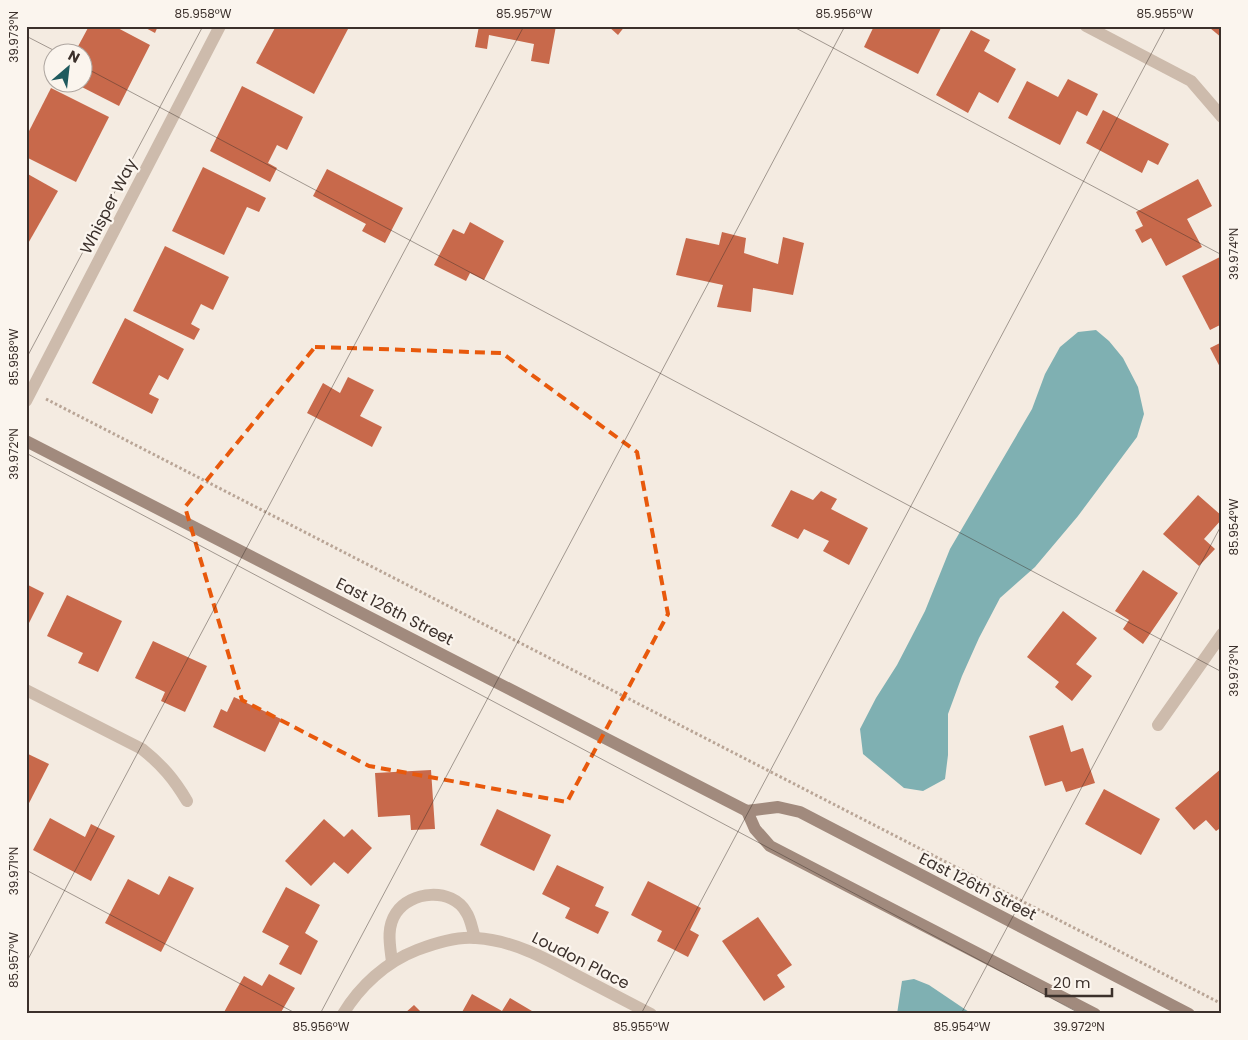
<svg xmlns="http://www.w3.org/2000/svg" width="1248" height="1040" font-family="Poppins,sans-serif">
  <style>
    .water { fill: #7fb0b2 }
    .building { fill: #c8694b }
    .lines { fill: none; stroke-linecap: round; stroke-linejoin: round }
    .path { stroke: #b9a596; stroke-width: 3; stroke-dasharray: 2.5 2.5; stroke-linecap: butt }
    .service { stroke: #cdbbac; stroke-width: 12 }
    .minor { stroke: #cdbbac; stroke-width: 12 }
    .secondary { stroke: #a18a7d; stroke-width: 12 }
    .marked { fill: none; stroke: #e8590c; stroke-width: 4; stroke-dasharray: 10 6; stroke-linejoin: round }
    .ticks { fill: none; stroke: #3b302b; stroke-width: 1; stroke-opacity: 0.45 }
    .labels { text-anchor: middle; stroke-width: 4.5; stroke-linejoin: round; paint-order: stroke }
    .street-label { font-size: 16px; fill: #3b302b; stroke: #fbf5ee }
    .neatline { fill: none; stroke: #3b302b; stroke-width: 2 }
    .ticks-label { font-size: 12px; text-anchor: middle; fill: #3b302b }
  </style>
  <rect width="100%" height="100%" fill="#f4ebe1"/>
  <g class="water">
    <path d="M1096,330l13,11 14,17 15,29 6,27 -7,23 -59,79 -43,51 -35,31 -21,40 -17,38 -14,38v41l-3,24 -22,12 -19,-3 -41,-34 -3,-25 16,-31 21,-33 28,-54 25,-62 82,-140 13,-35 15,-27 18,-15z"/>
    <path d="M914,979l15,6 43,29h-75l5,-33z"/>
  </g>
  <g class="building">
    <path d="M89,26h25l36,19 -31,61 -47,-24h10v-30h-7z"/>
    <path d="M142,26h16l-3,7z"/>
    <path d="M276,26h66l6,3 -34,65 -58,-31z"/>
    <path d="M479,26h77l-7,38 -18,-3 3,-17 -45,-9 -2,14 -12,-2z"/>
    <path d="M608,26h17l-7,9z"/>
    <path d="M874,26h68l-24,48 -54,-27z"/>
    <path d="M1211,26h11v12l-12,-10z"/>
    <path d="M971,30l19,10 -6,11 32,18 -18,34 -19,-11 -11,21 -32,-18z"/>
    <path d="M1068,79l30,15 -11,22 -10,-5 -17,34 -52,-27 19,-37 31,16z"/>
    <path d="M242,86l61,31 -16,33 -10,-5 -9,18 9,5 -7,14 -60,-31z"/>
    <path d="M51,88l58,29 -33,65 -50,-25v-20z"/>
    <path d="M1103,110l66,34 -11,21 -10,-5 -6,13 -56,-30z"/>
    <path d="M203,167l63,31 -7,14 -12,-5 -23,48 -52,-24z"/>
    <path d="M327,169l76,39 -18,35 -23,-12 4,-7 -53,-28z"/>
    <path d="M26,173l32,18 -32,56z"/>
    <path d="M1198,179l14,27 -25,13 15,28 -36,19 -15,-28 -9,5 -7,-13 8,-4 -7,-14z"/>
    <path d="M470,222l34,19 -20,39 -14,-7 -4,8 -32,-16 19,-36 11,5z"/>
    <path d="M722,232l24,6 -2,15 34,11 5,-27 21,6 -11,52 -40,-7 -2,24 -34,-5 6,-22 -47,-10 10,-37 33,7z"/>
    <path d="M165,246l64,31 -16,33 -12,-6 -10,20 9,5 -6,11 -61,-29z"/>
    <path d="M1222,256v68l-12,6 -28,-54z"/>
    <path d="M125,318l59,31 -16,31 -9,-5 -10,19 10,5 -7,15 -60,-31z"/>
    <path d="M1222,342v29l-12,-23z"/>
    <path d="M348,377l26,13 -14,26 22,11 -10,20 -65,-34 16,-30 17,10z"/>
    <path d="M791,490l22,10 8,-9 16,8 -6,10 37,19 -19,37 -26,-14 6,-10 -25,-12 -6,10 -27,-13z"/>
    <path d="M1198,495l24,21v3l-18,20 11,10 -16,17 -36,-32z"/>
    <path d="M1143,570l35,23 -35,51 -20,-15 6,-9 -14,-9z"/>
    <path d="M26,584l18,9 -18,36z"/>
    <path d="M67,595l55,26 -24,51 -20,-9 5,-10 -36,-17z"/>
    <path d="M1063,611l34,27 -21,26 16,12 -20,25 -17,-14 4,-5 -32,-25z"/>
    <path d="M153,641l54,25 -22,46 -24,-11 4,-9 -30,-14z"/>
    <path d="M234,697l47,22 -16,33 -52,-25 8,-18 6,3z"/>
    <path d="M1063,725l8,27 12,-4 12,35 -29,9 -4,-11 -17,5 -16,-50z"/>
    <path d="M26,753l23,11 -23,45z"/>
    <path d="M1222,768v59l-6,4 -10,-11 -12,10 -19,-22z"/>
    <path d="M431,770l4,59 -24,1 -1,-15 -32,2 -3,-44z"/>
    <path d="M1104,789l56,30 -19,36 -56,-31z"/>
    <path d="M497,809l54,26 -17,36 -54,-26z"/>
    <path d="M50,818l35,19 6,-13 24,12 -24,45 -58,-31z"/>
    <path d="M324,819l20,18 8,-8 20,19 -24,26 -14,-12 -23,24 -26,-25z"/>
    <path d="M557,865l47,22 -9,19 14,6 -11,22 -33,-16 5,-10 -28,-14z"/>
    <path d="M169,876l25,12 -33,64 -56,-29 23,-44 31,16z"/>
    <path d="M648,881l53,27 -11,22 9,5 -11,22 -31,-16 5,-10 -31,-16z"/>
    <path d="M286,887l34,18 -15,28 13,8 -17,34 -22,-11 10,-18 -27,-14z"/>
    <path d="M758,917l34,48 -15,10 8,12 -21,14 -42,-60z"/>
    <path d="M269,974l26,14 -15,26h-57l21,-38 18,10z"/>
    <path d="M472,994l30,17 8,-13 27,16h-76z"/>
    <path d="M414,1005l9,9h-19z"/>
  </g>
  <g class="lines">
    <path class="path" d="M46,399l1176,605"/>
    <path class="service" d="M392,962c-2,-17 -6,-34 4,-49 14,-22 56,-26 70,-1 5,7 6,17 9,26"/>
    <g class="minor">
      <path d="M1086,26l105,55 31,36"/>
      <path d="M26,401l194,-375"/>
      <path d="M26,690l116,59c20,16 32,30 45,52"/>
      <path d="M1158,725l64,-91"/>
      <path d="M343,1014c17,-28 43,-52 74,-64 18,-7 40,-14 59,-12 36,2 69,20 100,37 25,13 50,26 75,39"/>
    </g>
    <g class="secondary">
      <path d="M26,441l721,370 31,-4 22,5 389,202"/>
      <path d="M747,811l8,18 15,17 325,168"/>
    </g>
  </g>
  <path class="marked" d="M315,347l187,6 135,99 31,162 -101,188 -198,-36 -127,-66 -57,-193z"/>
  <path class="ticks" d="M792,26l430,229M26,36l31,16M82,66l1140,606M26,359l177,-333M26,453l1055,561M26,870l271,144M26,963l498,-937M320,1014l525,-988M641,1014l525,-988M961,1014l261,-490"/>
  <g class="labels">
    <g class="street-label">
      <text transform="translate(108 206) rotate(-63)" y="6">Whisper Way</text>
      <text transform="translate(395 611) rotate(27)" y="6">East 126th Street</text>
      <text transform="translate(978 886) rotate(27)" y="6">East 126th Street</text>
      <text transform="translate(581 960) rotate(27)" y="6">Loudon Place</text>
    </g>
  </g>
  <rect width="1248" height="1040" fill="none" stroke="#fbf5ee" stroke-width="55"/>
  <g transform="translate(68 68) rotate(28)"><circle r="24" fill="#fbf5ee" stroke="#aea6a0"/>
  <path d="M0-4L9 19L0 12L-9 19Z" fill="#1f5a5e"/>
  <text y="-8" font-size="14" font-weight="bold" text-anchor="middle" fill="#3b302b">N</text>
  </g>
  <path d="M1046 988v8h66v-8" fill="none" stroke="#3b302b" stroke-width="2.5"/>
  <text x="1053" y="988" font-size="15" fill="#3b302b" stroke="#fbf5ee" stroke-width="4" paint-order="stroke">20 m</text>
  <rect x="28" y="28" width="1192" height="984" class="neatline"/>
  <g class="ticks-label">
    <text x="203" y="18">85.958°W</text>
    <text x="524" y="18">85.957°W</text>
    <text x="844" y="18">85.956°W</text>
    <text x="1165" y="18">85.955°W</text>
    <text transform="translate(14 37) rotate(-90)" y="4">39.973°N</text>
    <text transform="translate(1234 254) rotate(-90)" y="4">39.974°N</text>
    <text transform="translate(14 357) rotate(-90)" y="4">85.958°W</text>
    <text transform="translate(14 454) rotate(-90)" y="4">39.972°N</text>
    <text transform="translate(1234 527) rotate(-90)" y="4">85.954°W</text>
    <text transform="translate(1234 671) rotate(-90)" y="4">39.973°N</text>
    <text transform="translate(14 871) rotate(-90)" y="4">39.971°N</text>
    <text transform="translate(14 960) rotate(-90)" y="4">85.957°W</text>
    <text x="321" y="1031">85.956°W</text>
    <text x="641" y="1031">85.955°W</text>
    <text x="962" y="1031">85.954°W</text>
    <text x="1079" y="1031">39.972°N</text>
  </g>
</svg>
